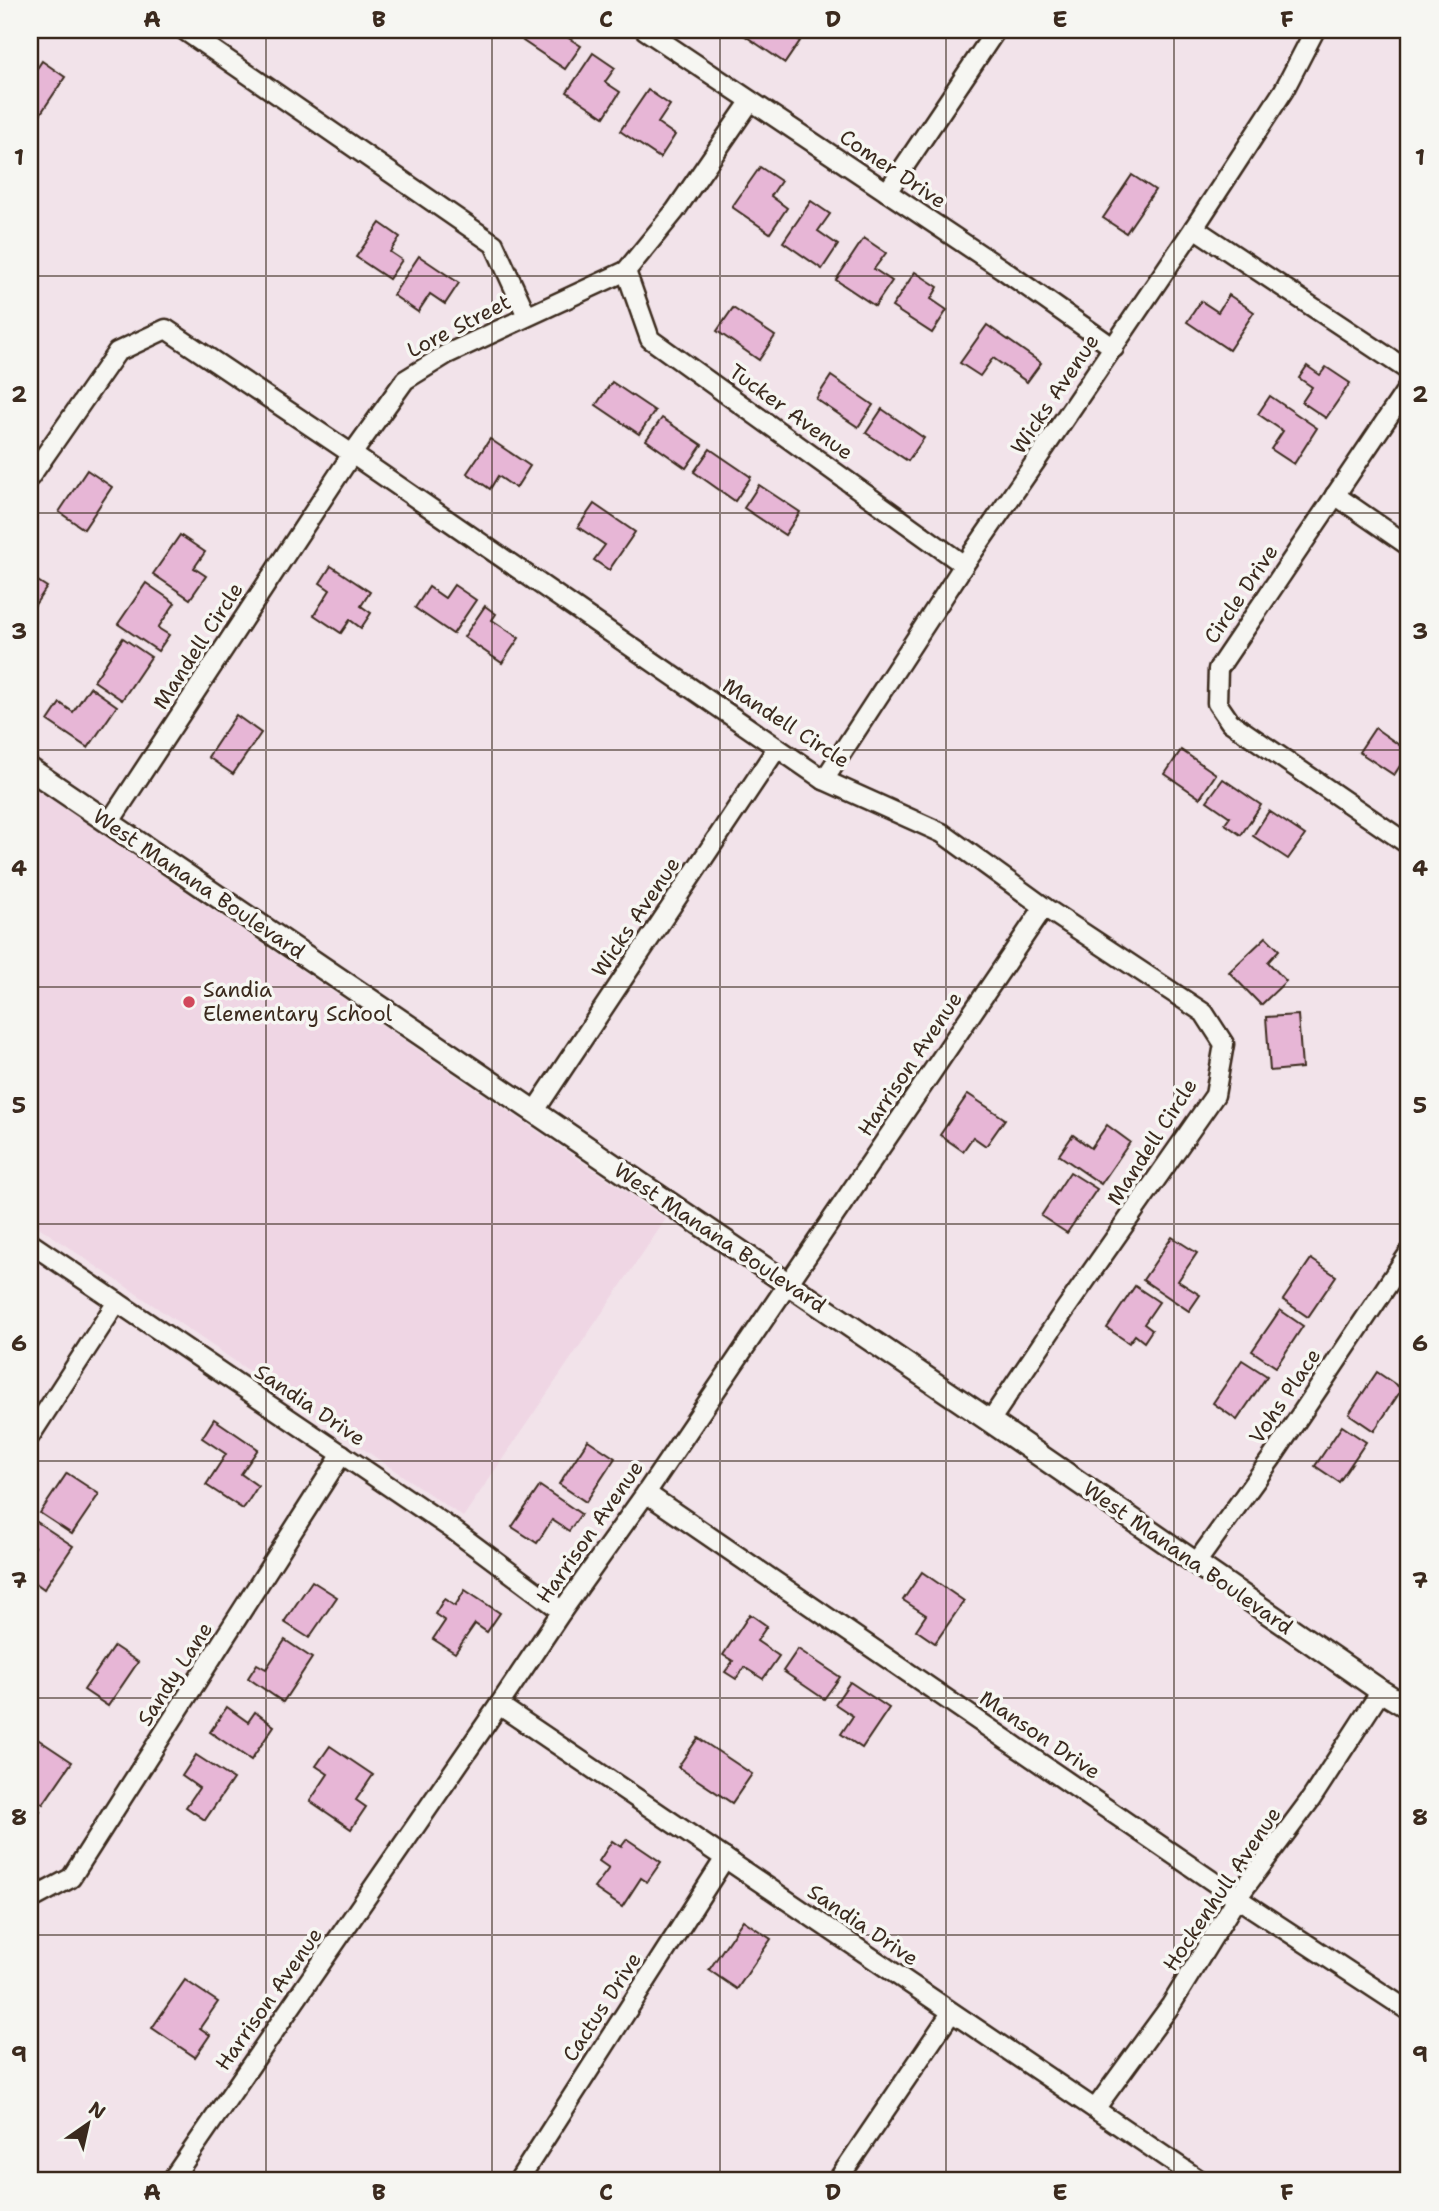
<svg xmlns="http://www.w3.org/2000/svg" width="1439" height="2211" font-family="'Shantell Sans',sans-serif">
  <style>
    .built { fill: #efd6e4 }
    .building { fill: #e7b6d6; stroke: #3b2a1e; stroke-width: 2 }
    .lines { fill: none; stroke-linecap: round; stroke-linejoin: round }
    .minor-casing { stroke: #3b2a1e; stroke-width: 23 }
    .tertiary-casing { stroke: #3b2a1e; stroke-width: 26 }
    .minor { stroke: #f6f6f2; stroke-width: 18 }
    .tertiary { stroke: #f6f6f2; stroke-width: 21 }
    .grid { fill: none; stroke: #3b2a1e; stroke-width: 2; stroke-opacity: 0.55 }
    .poi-dot { fill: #d1495b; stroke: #f6f6f2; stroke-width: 2.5 }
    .labels { text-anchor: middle; stroke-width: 7; stroke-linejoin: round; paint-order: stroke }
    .street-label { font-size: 21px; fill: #3b2a1e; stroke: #f6f6f2 }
    .poi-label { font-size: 21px; fill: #3b2a1e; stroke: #f6f6f2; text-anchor: start }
    .neatline { fill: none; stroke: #3b2a1e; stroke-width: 2.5 }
    .grid-label { font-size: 23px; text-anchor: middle; font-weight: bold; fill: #3b2a1e }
  </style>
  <rect width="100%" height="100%" fill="#f2e3ea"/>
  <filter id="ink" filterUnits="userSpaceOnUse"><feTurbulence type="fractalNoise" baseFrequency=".0143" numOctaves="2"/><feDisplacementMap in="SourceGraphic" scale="14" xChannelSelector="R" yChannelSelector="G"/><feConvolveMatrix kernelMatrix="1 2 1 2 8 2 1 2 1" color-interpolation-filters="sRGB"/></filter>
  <g filter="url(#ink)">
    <path class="built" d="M30,785l636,434 -203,298 -433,-296z"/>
    <g class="building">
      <path d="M531,30h25l25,16 -16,23 -42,-28z"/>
      <path d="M744,30h39l17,11 -15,22 -44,-30z"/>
      <path d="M593,53l22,15 -10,14 15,10 -16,25 -37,-25z"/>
      <path d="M42,61l23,16 -26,39 -9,-6v-31z"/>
      <path d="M648,90l22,15 -12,18 17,12 -15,23 -40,-27z"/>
      <path d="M760,167l21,14 -10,15 16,12 -17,25 -38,-26z"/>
      <path d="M1132,175l23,15 -29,43 -23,-15z"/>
      <path d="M811,201l19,13 -12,17 20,14 -16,24 -39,-27z"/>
      <path d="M380,223l20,14 -10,15 12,8 -13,19 -33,-22z"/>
      <path d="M864,238l22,15 -12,16 18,12 -17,25 -39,-26z"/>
      <path d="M419,256l40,27 -14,21 -15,-10 -12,18 -25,-17z"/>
      <path d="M915,272l23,15 -7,12 16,11 -15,23 -40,-26z"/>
      <path d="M1229,295l25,17 -25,38 -42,-28 14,-21 17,11z"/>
      <path d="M733,308l42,28 -16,24 -42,-29z"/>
      <path d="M987,325l54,38 -14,19 -34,-24 -13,18 -20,-13z"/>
      <path d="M1307,366l13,9 6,-8 24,16 -24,35 -24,-16 10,-15 -13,-9z"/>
      <path d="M831,376l42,29 -15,22 -42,-28z"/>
      <path d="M612,382l43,29 -16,23 -43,-29z"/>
      <path d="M1270,396l47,32 -23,36 -23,-15 12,-18 -25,-17z"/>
      <path d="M882,409l42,29 -16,23 -42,-28z"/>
      <path d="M662,418l40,27 -16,23 -40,-28z"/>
      <path d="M490,439l40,27 -14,22 -18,-12 -8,13 -23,-16z"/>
      <path d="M710,449l41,28 -16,24 -41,-29z"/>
      <path d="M87,470l25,17 -28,42 -25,-17z"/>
      <path d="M759,485l41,27 -15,23 -41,-27z"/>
      <path d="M594,504l41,28 -26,38 -15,-10 11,-15 -27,-18z"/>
      <path d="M180,535l25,17 -11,16 12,8 -16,23 -37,-25z"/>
      <path d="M331,566l39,26 -9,14 10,7 -10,15 -11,-8 -9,13 -27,-18 16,-25 -10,-7z"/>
      <path d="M30,576l17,11 -17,25z"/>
      <path d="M146,583l29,20 -17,25 11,7 -11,16 -40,-27z"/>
      <path d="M454,585l22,15 -23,34 -38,-26 14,-21 16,11z"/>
      <path d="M485,606l11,8 -4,6 27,18 -17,25 -38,-26z"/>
      <path d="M123,638l28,19 -29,43 -28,-19z"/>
      <path d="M90,687l27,19 -29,42 -40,-27 12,-18 13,9z"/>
      <path d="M236,715l25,18 -28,41 -25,-17z"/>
      <path d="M1375,728l34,24 -15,23 -35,-23z"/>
      <path d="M1181,750l35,24 -16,24 -35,-24z"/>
      <path d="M1223,779l38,26 -20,30 -16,-11 5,-7 -23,-16z"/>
      <path d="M1269,811l36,24 -17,24 -35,-23z"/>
      <path d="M1266,937l13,13 -11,12 18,19 -25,24 -32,-33z"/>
      <path d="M1298,1015l4,53 -32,3 -4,-54z"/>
      <path d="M968,1094l37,25 -19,27 -13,-9 -10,14 -23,-16z"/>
      <path d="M1107,1125l23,17 -29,42 -42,-29 14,-20 18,13z"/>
      <path d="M1070,1172l27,17 -30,44 -26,-17z"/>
      <path d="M1172,1237l25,16 -19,28 22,14 -11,16 -46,-31z"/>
      <path d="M1311,1259l25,17 -28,41 -25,-17z"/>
      <path d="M1135,1286l24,16 -15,22 8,6 -8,12 -9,-7 -6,8 -22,-15z"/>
      <path d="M1280,1310l23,16 -27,41 -24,-16z"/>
      <path d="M1242,1360l25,16 -30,44 -24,-17z"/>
      <path d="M1377,1372l25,17 -28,42 -25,-17z"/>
      <path d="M214,1419l44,30 -17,25 17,12 -15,23 -37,-24 20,-31 -24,-16z"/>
      <path d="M1342,1426l24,16 -27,40 -24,-16z"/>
      <path d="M588,1440l27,18 -29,44 -27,-18z"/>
      <path d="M67,1473l32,21 -27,40 -32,-21z"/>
      <path d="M540,1486l41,28 -12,17 -17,-11 -15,23 -25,-16z"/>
      <path d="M34,1520l39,26 -29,43 -14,-10v-24l5,-8 -5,-4v-17z"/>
      <path d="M922,1572l42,29 -29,42 -19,-13 10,-15 -23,-15z"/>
      <path d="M312,1581l25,16 -28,41 -25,-16z"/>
      <path d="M465,1590l35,23 -13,19 -12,-8 -20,29 -22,-14 12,-18 -10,-7 9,-15 11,7z"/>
      <path d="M750,1614l17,12 -10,15 22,15 -16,23 -19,-12 -8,12 -11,-7 8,-11 -10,-6z"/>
      <path d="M285,1640l27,18 -29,44 -35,-24 9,-14 9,5z"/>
      <path d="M114,1646l24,16 -30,44 -24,-16z"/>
      <path d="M798,1649l42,28 -16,22 -41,-28z"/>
      <path d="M850,1682l39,26 -27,40 -21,-14 12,-18 -18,-12z"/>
      <path d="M227,1707l21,15 7,-10 19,14 -23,34 -41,-28z"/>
      <path d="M30,1734l42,28 -29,42 -13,-9z"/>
      <path d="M698,1738l54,36 -20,29 -54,-36z"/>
      <path d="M330,1746l43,29 -17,25 10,7 -15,22 -41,-28 18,-27 -12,-8z"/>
      <path d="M196,1755l37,24 -28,41 -19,-13 13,-19 -17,-12z"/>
      <path d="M30,1804l10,7 -10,15z"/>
      <path d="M627,1839l34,23 -14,20 -6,-4 -19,29 -28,-19 15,-20 -10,-7 13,-20 9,6z"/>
      <path d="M743,1920l28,19 -34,50 -28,-19z"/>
      <path d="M185,1980l33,22 -18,26 10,7 -15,22 -43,-29z"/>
    </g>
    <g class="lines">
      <g class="minor-casing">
        <g id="minor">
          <path d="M184,30l310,214 33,72"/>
          <path d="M645,30l357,239 112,79"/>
          <path d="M887,192l109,-162"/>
          <path d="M1194,228l215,143"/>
          <path d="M626,271l24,68 314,226"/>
          <path d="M1409,386l-191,283 -1,34 13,19 179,123"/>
          <path d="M30,477l87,-125 49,-23 186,125 472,326 118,53 102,74 160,106 20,31 -9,51 -153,219 -72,107"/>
          <path d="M1335,495l74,51"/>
          <path d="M824,780l140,-215 74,-107 156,-230 90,-138 31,-60"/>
          <path d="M109,823l243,-369 53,-74 42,-26 179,-83 49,-60 75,-109"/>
          <path d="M534,1112l243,-364"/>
          <path d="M30,1243l422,286 110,82"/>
          <path d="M30,1436l87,-134"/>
          <path d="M646,1493l591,405 172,113"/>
          <path d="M1196,1563l75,-104 138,-206"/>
          <path d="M499,1705l702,476"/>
          <path d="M30,1900l41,-22 271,-424"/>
          <path d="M1095,2109l76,-104 66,-107 74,-99 70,-108"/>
          <path d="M171,2181l328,-476 63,-94 84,-118 398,-586"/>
          <path d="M518,2181l207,-323"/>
          <path d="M837,2181l114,-168"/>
        </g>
      </g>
      <g class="tertiary-casing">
        <path id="tertiary" d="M30,769l960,652 391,270 28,17"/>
      </g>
      <use href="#minor" class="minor"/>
      <use href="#tertiary" class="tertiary"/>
    </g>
  </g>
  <path class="grid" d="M266,30v2151M492,30v2151M720,30v2151M946,30v2151M1174,30v2151M30,276h1379M30,513h1379M30,750h1379M30,987h1379M30,1224h1379M30,1461h1379M30,1698h1379M30,1935h1379"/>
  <circle class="poi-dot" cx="189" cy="1002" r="7"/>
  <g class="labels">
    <g class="street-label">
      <text transform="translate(893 169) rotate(34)" y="7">Comer Drive</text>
      <text transform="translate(459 326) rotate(-27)" y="7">Lore Street</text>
      <text transform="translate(1055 394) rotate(-56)" y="7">Wicks Avenue</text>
      <text transform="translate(791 412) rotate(36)" y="7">Tucker Avenue</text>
      <text transform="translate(1241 594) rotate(-56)" y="7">Circle Drive</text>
      <text transform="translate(198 646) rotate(-57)" y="7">Mandell Circle</text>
      <text transform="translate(786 723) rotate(33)" y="7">Mandell Circle</text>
      <text transform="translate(199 884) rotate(34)" y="7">West Manana Boulevard</text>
      <text transform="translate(636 917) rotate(-56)" y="7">Wicks Avenue</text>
      <text transform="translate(910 1064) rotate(-56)" y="7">Harrison Avenue</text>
      <text transform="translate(1152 1142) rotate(-57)" y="7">Mandell Circle</text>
      <text transform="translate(720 1238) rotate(34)" y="7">West Manana Boulevard</text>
      <text transform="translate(1285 1396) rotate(-56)" y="7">Vohs Place</text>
      <text transform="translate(310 1405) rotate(34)" y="7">Sandia Drive</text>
      <text transform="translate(590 1532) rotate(-55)" y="7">Harrison Avenue</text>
      <text transform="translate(1188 1558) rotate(35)" y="7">West Manana Boulevard</text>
      <text transform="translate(175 1674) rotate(-57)" y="7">Sandy Lane</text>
      <text transform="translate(1040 1735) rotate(34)" y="7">Manson Drive</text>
      <text transform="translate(1222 1889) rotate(-56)" y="7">Hockenhull Avenue</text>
      <text transform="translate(863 1925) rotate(34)" y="7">Sandia Drive</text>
      <text transform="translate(269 1999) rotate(-55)" y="7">Harrison Avenue</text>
      <text transform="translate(602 2007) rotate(-57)" y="7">Cactus Drive</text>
    </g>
    <g class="poi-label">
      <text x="203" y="997">Sandia<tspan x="203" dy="24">Elementary School</tspan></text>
    </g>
  </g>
  <rect width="1439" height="2211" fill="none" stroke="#f6f6f2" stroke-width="77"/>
  <g transform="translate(88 2124) rotate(34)" stroke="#f6f6f2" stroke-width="5" paint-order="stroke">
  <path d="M0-5L12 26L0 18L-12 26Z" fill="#3b2a1e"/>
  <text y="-10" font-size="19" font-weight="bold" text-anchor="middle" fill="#3b2a1e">N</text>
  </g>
  <rect x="38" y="38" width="1362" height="2134" class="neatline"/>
  <g class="grid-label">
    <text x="152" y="27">A</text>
    <text x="379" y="27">B</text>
    <text x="606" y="27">C</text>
    <text x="833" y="27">D</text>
    <text x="1060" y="27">E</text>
    <text x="1287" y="27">F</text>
    <text x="19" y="165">1</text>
    <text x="1420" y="165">1</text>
    <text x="19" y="402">2</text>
    <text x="1420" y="402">2</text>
    <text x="19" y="639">3</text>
    <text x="1420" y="639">3</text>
    <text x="19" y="876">4</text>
    <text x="1420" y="876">4</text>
    <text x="19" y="1113">5</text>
    <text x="1420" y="1113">5</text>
    <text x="19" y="1351">6</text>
    <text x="1420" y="1351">6</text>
    <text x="19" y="1588">7</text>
    <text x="1420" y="1588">7</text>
    <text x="19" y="1825">8</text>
    <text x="1420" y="1825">8</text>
    <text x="19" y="2062">9</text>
    <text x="1420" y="2062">9</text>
    <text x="152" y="2200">A</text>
    <text x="379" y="2200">B</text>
    <text x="606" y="2200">C</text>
    <text x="833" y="2200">D</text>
    <text x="1060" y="2200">E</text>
    <text x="1287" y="2200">F</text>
  </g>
</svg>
